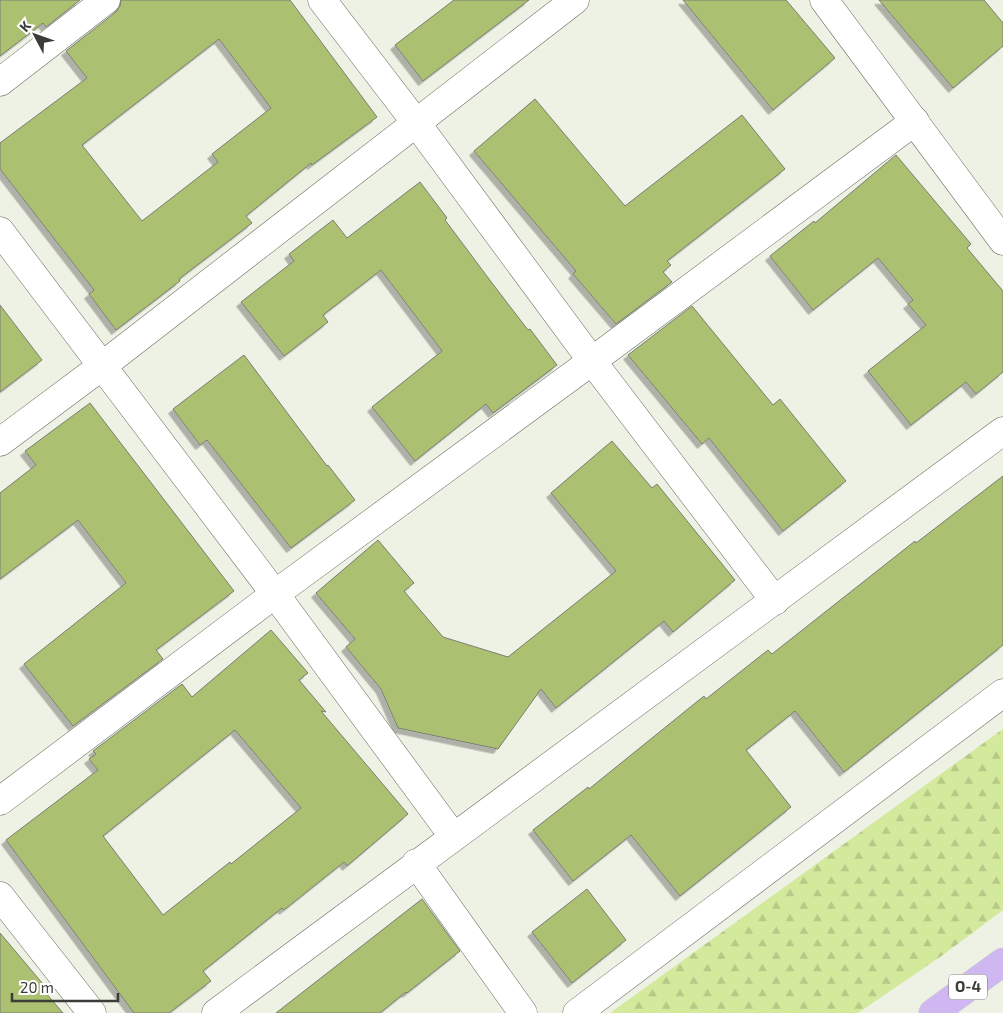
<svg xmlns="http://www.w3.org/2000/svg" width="1003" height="1013" font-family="'Exo 2',sans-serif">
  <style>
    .forest { fill: url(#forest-firs) }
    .building { fill: #abc171; stroke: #7a7e72; fill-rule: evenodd; filter: url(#shadow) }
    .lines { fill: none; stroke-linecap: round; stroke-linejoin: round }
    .street-casing { stroke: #696c61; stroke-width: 29 }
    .highway-casing { stroke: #d0d0cf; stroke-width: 29 }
    .street { stroke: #fff; stroke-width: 28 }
    .highway { stroke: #cfb8f1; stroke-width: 28 }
    .labels { text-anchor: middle; stroke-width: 4; stroke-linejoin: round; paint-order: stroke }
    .shield { fill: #fff; stroke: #767774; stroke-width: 1 }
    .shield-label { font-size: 15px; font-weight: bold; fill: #3b3d38 }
  </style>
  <defs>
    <pattern id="forest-firs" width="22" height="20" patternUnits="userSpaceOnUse" patternTransform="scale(1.25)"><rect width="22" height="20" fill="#d3e99c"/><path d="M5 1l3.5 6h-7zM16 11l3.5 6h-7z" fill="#b6c987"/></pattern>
    <filter id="shadow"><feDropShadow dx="-4.5" dy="4.5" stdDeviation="0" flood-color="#0004"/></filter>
  </defs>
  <rect width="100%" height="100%" fill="#eef2e5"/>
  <path class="forest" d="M1003,729v181l-60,45 -85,58h-248z"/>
  <g class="building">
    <path d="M0,0h80l-34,27 -3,-4 -43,33z"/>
    <path d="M121,0h169l87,117 -65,48 -1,-2 -65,53 6,7 -73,56 1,2 -64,49 -27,-36 5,-4 -94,-121v-26l87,-65 -21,-27 50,-39 4,-6zM219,39l52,69 -59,46 6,8 -76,59 -60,-76z"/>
    <path d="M454,0h75l-106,81 -28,-36z"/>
    <path d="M683,0h103l49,58 -62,52z"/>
    <path d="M879,0h105l19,23v23l-50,42z"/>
    <path d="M535,99l90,107 117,-91 43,54 -118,92 4,4 -8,7 9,10 -56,42 -43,-50 3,-3 -102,-120z"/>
    <path d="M896,155l75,89 -4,4 36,43v81l-27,22 -10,-12 -55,43 -43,-54 58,-46 -18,-21 5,-4 -35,-42 -65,52 -43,-54 44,-35 1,2z"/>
    <path d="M420,182l27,36 -2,2 47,63 36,47 2,-1 27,36 -64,48 -7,-9 -71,57 -43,-54 70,-56 -61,-81 -58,45 5,7 -44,34 -43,-54 53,-41 -5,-7 44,-34 14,18z"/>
    <path d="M0,305l42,55 -42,32z"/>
    <path d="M692,306l81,99 7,-6 66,82 -63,50 -74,-93 -7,6 -74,-89z"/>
    <path d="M244,355l83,111 1,-1 27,35 -64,48 -84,-108 -7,5 -27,-36z"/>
    <path d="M90,403l144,188 -78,59 7,9 -90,67 -49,-62 102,-81 -48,-63 -78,59v-86l36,-28 -11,-14z"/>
    <path d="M612,441l40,47 5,-4 78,96 -62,52 -9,-11 -108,87 -15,-19 -43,60 -100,-21 -17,-39 -35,-42 9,-8 -39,-46 62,-53 36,43 -10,8 39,46 65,20 108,-86 -65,-78z"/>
    <path d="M1003,476v169l-159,127 -49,-61 -49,39 45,57 -111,89 -49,-61 -58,46 -40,-51 55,-43 1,2 115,-93 2,3 62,-49 4,4 143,-113 1,2z"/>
    <path d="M271,630l37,43 -9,7 27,32 -5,-1 87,103 -61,52 -3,-4 -60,48 -2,-2 -79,63 8,10 -42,32h-35l-128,-173 92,-70 -9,-11 7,-5 -3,-3 89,-67 10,13zM235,730l66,78 -70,56 -1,-2 -67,53 -60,-79z"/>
    <path d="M587,889l39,51 -54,43 -40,-51z"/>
    <path d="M422,899l38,52 -53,42 -1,-1 -26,21h-104z"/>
    <path d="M0,933l48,57 -3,2 18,21h-63z"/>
  </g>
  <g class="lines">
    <g class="street-casing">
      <g id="street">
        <path d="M322,0l95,124 175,237 183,240"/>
        <path d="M824,0l179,241"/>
        <path d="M0,82l106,-82"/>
        <path d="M0,231l275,363 178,242"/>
        <path d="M0,442l102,-76 473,-366"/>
        <path d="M0,801l275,-207 317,-233 323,-240"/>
        <path d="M416,863l107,150"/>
        <path d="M0,896l92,117"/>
        <path d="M216,1013c261,-195 525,-387 787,-582"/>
        <path d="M577,1013l426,-320"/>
      </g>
    </g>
    <g class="highway-casing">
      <path id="highway" d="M933,1013l70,-51"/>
    </g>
    <use href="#street" class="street"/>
    <use href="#highway" class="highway"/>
  </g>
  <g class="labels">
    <rect class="shield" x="949" y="974.5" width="38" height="25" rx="4"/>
    <g class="shield-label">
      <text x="968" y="992">O-4</text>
    </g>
  </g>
  <g transform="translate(35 35) rotate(311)" stroke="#ffffff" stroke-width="4" paint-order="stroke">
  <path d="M0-4L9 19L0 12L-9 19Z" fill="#3b3d38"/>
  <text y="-8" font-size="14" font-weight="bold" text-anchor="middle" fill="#3b3d38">K</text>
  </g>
  <path d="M12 993v8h106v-8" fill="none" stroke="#3b3d38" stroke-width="2.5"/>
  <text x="20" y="993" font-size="15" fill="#3b3d38" stroke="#ffffff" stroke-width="4" paint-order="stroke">20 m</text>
</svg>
